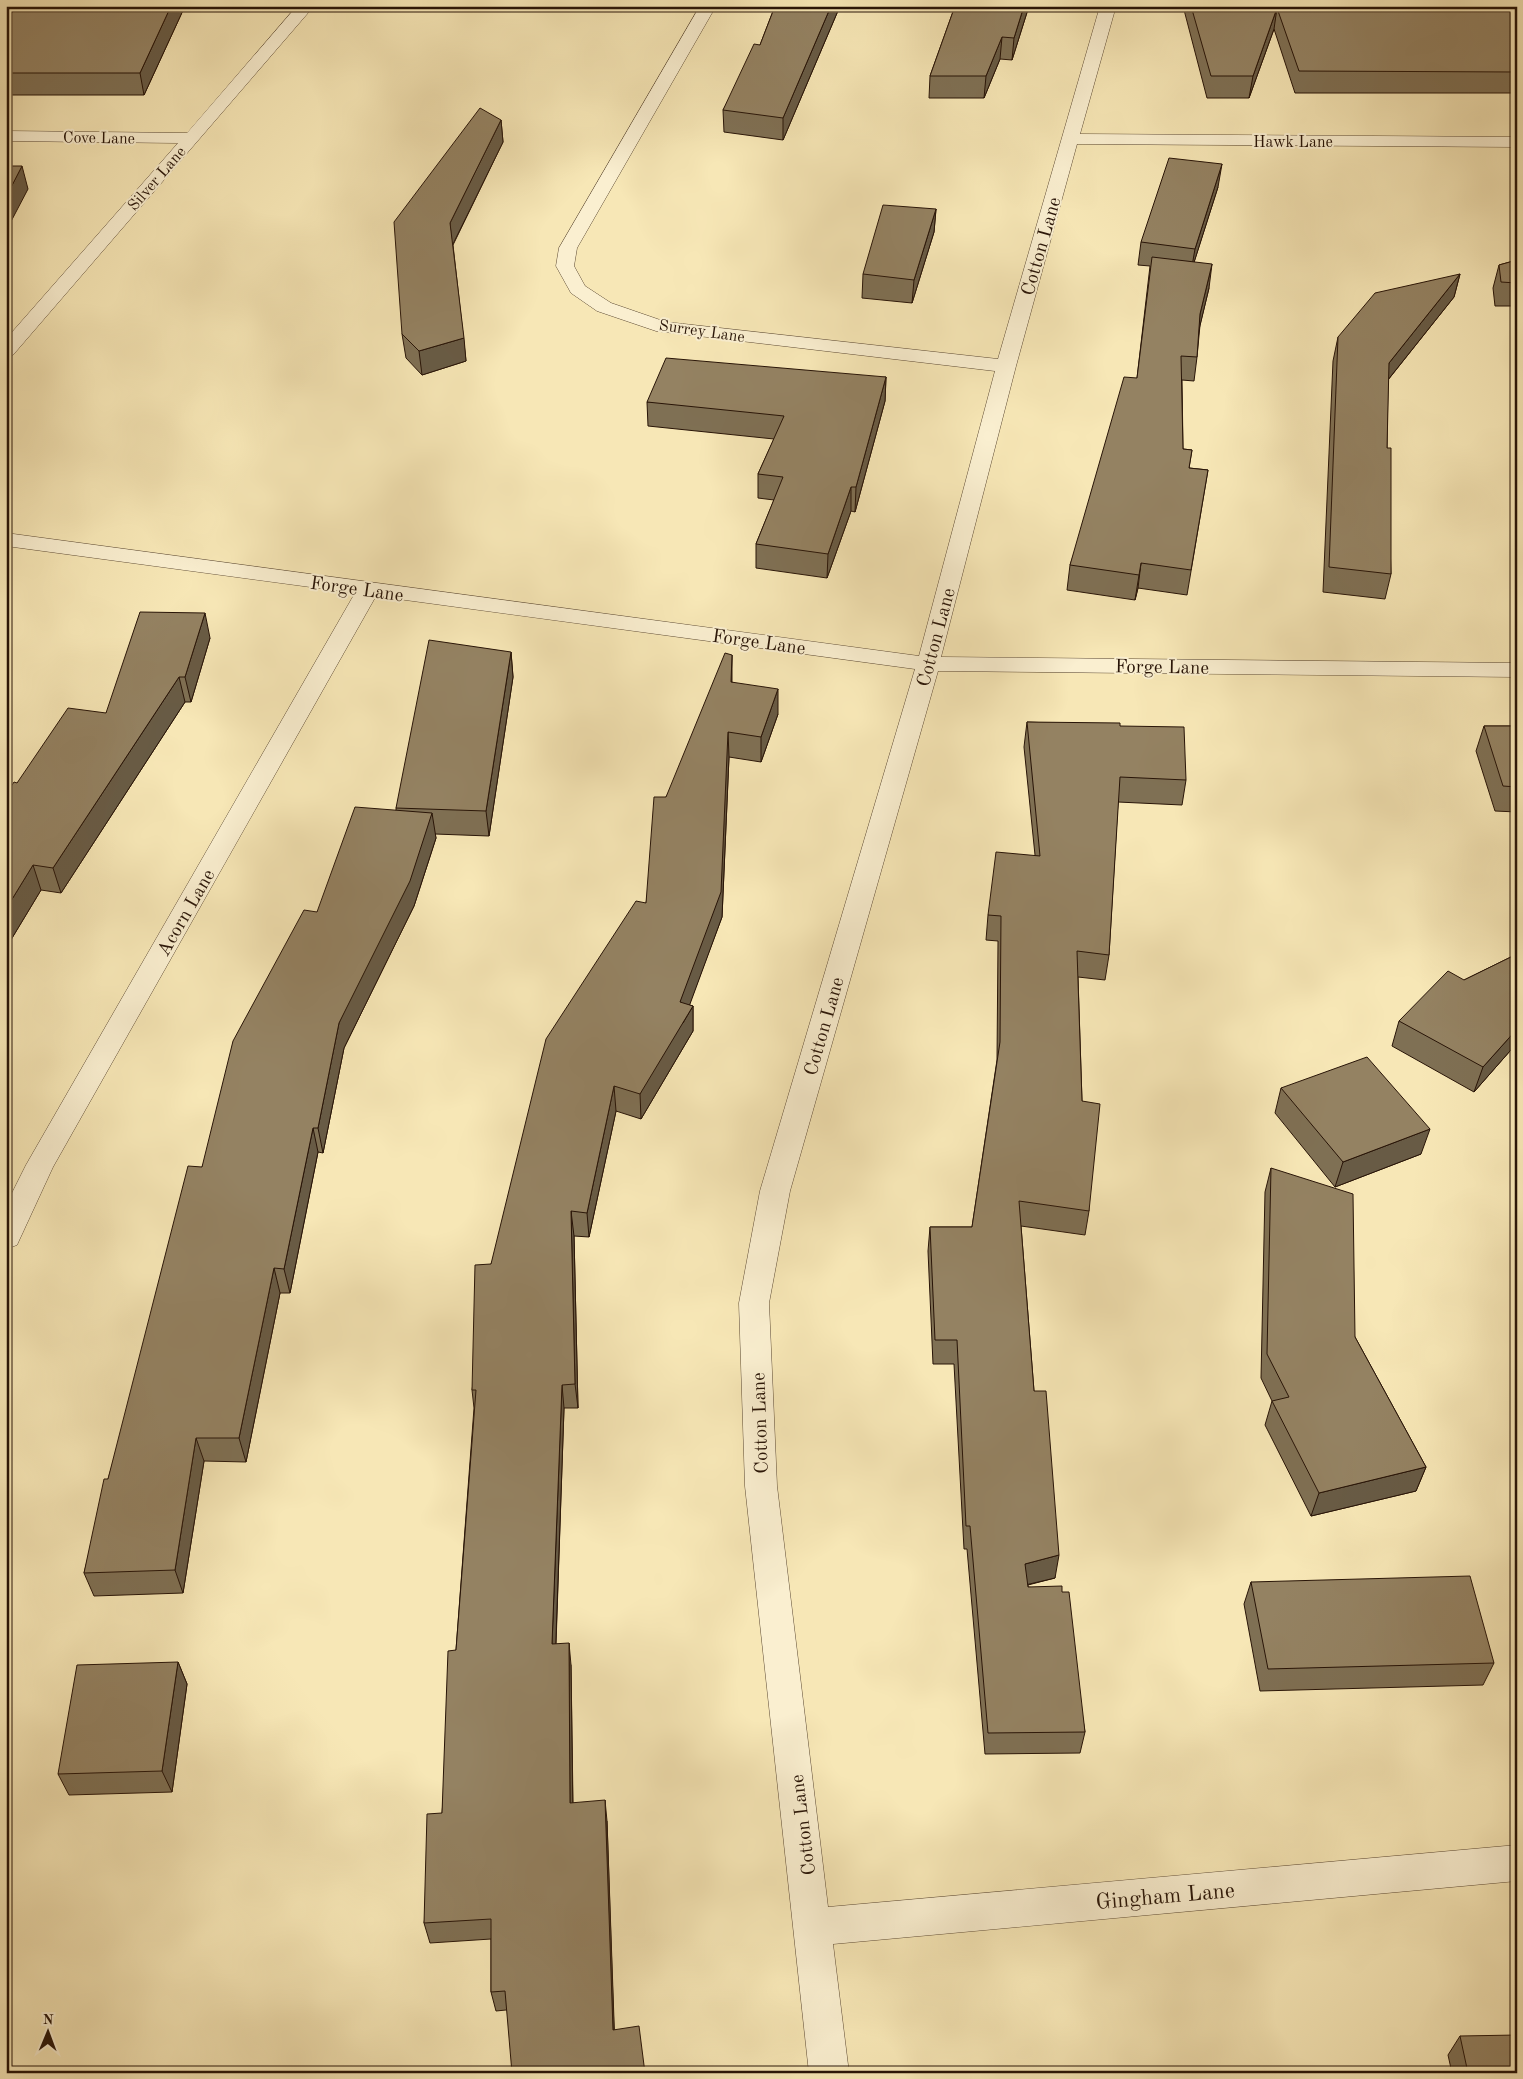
<svg xmlns="http://www.w3.org/2000/svg" width="1523" height="2079" font-family="'Old Standard TT',serif">
  <style>
    .lines { fill: none; stroke-linecap: round; stroke-linejoin: round }
    .minor-casing { stroke: #5c4933; stroke-width: 1 }
    .minor { fill: #faefd0; fill-rule: evenodd }
    .wall { fill: #7f7054; stroke: #281407 }
    .shaded-wall { fill: #685b45; stroke: #281407 }
    .building { fill: #948262; stroke: #281407 }
    .labels { text-anchor: middle; stroke-width: 4; stroke-linejoin: round; paint-order: stroke }
    .far-street-label { font-size: 16px; fill: #281407; stroke: #faefd0 }
    .street-label { font-size: 19px; fill: #281407; stroke: #faefd0 }
    .near-street-label { font-size: 22px; fill: #281407; stroke: #faefd0 }
  </style>
  <rect width="100%" height="100%" fill="#f7e7b6"/>
  <filter id="stains"><feTurbulence type="fractalNoise" baseFrequency=".004" numOctaves="4"/><feColorMatrix values="0 0 0 0 .2 0 0 0 0 .09 0 0 0 0 .02 0 0 0 .5 -.17"/></filter>
  <radialGradient id="worn" r=".72"><stop offset=".6" stop-color="#630" stop-opacity="0"/><stop offset="1" stop-color="#630" stop-opacity=".3"/></radialGradient>
  <g class="lines">
    <g class="minor-casing">
      <g id="minor">
        <path d="M297,6h17l-301,349 -7,2v-18l172,-196 -172,-2v-10l181,2z"/>
        <path d="M700,6h16l-139,242 -3,18 11,20 26,17 55,19 332,37 102,-353h16l-36,128 437,3v10l-440,-3 -61,222 -75,291 576,6v14l-579,-6 -148,520 -21,112 8,183 51,421 689,-62v36l-684,63 16,129h-40l-64,-587 -6,-183 21,-112 155,-522 -539,-73 -323,571 -36,78 -11,4v-44l20,-40 329,-572 -349,-47v-13l913,123 76,-285 -339,-40 -59,-20 -26,-18 -15,-27 3,-18z"/>
      </g>
    </g>
    <use href="#minor" class="minor"/>
  </g>
  <g class="wall">
    <path d="M6,6h179l-41,89h-138z"/>
    <path d="M775,6h65l-57,134 -59,-8 -1,-22 37,-65z"/>
    <path d="M955,6h74l-17,54 -12,-1 -16,39h-55l1,-22z"/>
    <path d="M1183,6h334v87h-222l-21,-64 -25,69h-42z"/>
    <path d="M501,120l2,22 -50,103 13,116 -44,14 -16,-17 -4,-24z"/>
    <path d="M1218,187l-24,75 15,26 -9,37 -3,32 -3,24 -12,-1 1,69 9,1 -3,18 19,2 -21,125 -49,-7 -3,12 -68,-10 3,-25 67,-187 13,-112 -12,-1 3,-23z"/>
    <path d="M936,209l-2,23 -22,71 -50,-5 1,-24z"/>
    <path d="M1517,260v46h-22l-2,-18 6,-23z"/>
    <path d="M1460,274l-6,23 -66,83 -1,68 4,126 -6,25 -62,-7 10,-231 5,-24z"/>
    <path d="M886,377l-1,24 -30,111 -4,-1 -24,67 -71,-10v-24l18,-44 -16,-2v-24l16,-35 -126,-13 -1,-24z"/>
    <path d="M210,638l-19,64h-6l-124,191 -20,-3 -35,58 11,-165 89,-70z"/>
    <path d="M511,652l2,25 -24,159 -54,-2 1,4 -22,68 -70,142 -21,105 -5,-1 -28,141h-10l-34,169 -42,-1 -21,132 -89,3 -10,-23 24,-94 94,-312 115,-255 79,-102v-2z"/>
    <path d="M732,682l46,32 -17,48 -32,-5 -7,160 -33,88 4,1v25l-52,88 -25,-8 -27,126 -15,-1 4,172h-14l-8,236 15,21 2,138 34,18 7,209 31,43 -139,-63 -10,1 -5,-19v-53l-61,4 -6,-20 18,-110 14,-163 18,-242 -2,-18 19,-126 155,-361 20,-106z"/>
    <path d="M1027,722l93,4 66,54 -4,25 -64,-3 -9,153 -4,25 -27,-3 4,124 7,110 -4,24 -64,-9 13,165 21,187 -27,7v2l34,5 23,140 -5,21 -95,1 -18,-205h-3l-10,-185h-21l-5,-113 2,-24h42l25,-167 1,-119 -12,-1 2,-25 47,-60 -11,-108z"/>
    <path d="M1484,726h33v86l-22,-1 -19,-60z"/>
    <path d="M1517,954v89l-43,49 -82,-46 7,-25 65,-41z"/>
    <path d="M1281,1088l140,66 -86,33 -60,-74z"/>
    <path d="M1271,1168l84,169 71,130 -10,24 -105,25 -46,-91 7,-24 -11,-23 4,-186z"/>
    <path d="M1251,1582l243,81 -11,22 -223,6 -16,-87z"/>
    <path d="M178,1662l9,22 -15,108 -103,3 -11,-21z"/>
    <path d="M1460,2036l57,37h-65l-4,-18z"/>
  </g>
  <g class="shaded-wall">
    <path d="M171,6h14l-41,89 -4,-22z"/>
    <path d="M831,6h9l-57,134v-22z"/>
    <path d="M1024,6h5l-17,54 2,-22z"/>
    <path d="M1277,8l-3,21 -25,69 4,-22z"/>
    <path d="M1002,37l-2,22 -16,39 2,-22z"/>
    <path d="M501,120l2,22 -51,104 -2,-23z"/>
    <path d="M1222,164l-4,23 -27,85 4,-23z"/>
    <path d="M22,166l6,23 -22,42v-34z"/>
    <path d="M936,209l-2,23 -22,71 2,-23z"/>
    <path d="M1212,264l-3,24 -12,50 3,-24z"/>
    <path d="M1460,274l-6,23 -71,89 6,-23z"/>
    <path d="M464,338l2,23 -44,14 -3,-24z"/>
    <path d="M886,377l-1,24 -30,111 1,-25z"/>
    <path d="M851,487v24l-24,67 1,-24z"/>
    <path d="M1141,563l-3,25 -3,12 4,-25z"/>
    <path d="M205,613l5,25 -19,64 -6,-25z"/>
    <path d="M511,652l2,25 -24,159 -3,-25z"/>
    <path d="M732,655v25l-1,27v-25z"/>
    <path d="M179,677l6,25 -124,191 -8,-25z"/>
    <path d="M778,689v25l-17,48v-25z"/>
    <path d="M728,732l1,25 -7,160 -39,106 10,-17v25l-52,88 -1,-25 40,-92z"/>
    <path d="M432,813l4,25 -22,68 -70,142 -21,105 -5,-25 21,-105z"/>
    <path d="M33,865l8,25 -35,58v-39z"/>
    <path d="M1517,1029v14l-43,49 9,-25z"/>
    <path d="M614,1086l2,25 -27,126 -2,-24z"/>
    <path d="M313,1128l5,24 -28,141 -6,-24z"/>
    <path d="M1430,1129l-9,25 -86,33 8,-25z"/>
    <path d="M571,1211l3,25 4,172 -3,-24z"/>
    <path d="M274,1268l6,25 -34,169 -7,-24z"/>
    <path d="M562,1385l2,23 -9,258 -3,-22z"/>
    <path d="M196,1438l8,23 -21,132 -8,-23z"/>
    <path d="M1426,1467l-10,24 -105,25 8,-23z"/>
    <path d="M1059,1555l-4,23 -34,8 4,-22z"/>
    <path d="M569,1643l2,22 2,159 -3,-21z"/>
    <path d="M178,1662l9,22 -15,108 -10,-21z"/>
    <path d="M605,1800l2,21 8,228 -2,-19z"/>
  </g>
  <g class="building">
    <path d="M6,6h165l-31,67h-134z"/>
    <path d="M775,6h56l-48,112 -60,-8 31,-66 6,1z"/>
    <path d="M955,6h69l-10,32 -12,-1 -16,39h-56z"/>
    <path d="M1191,6h326v66l-218,-1 -22,-63 -24,68h-42z"/>
    <path d="M480,108l21,12 -51,103 14,115 -45,13 -17,-17 -8,-112z"/>
    <path d="M1169,158l53,6 -27,85 -54,-7z"/>
    <path d="M6,166h16l-16,31z"/>
    <path d="M883,205l53,4 -22,71 -51,-6z"/>
    <path d="M1152,257l60,7 -12,50 -3,43 -16,-1 2,93 9,1 -3,18 19,2 -17,100 -50,-7 -2,12 -69,-10 54,-188 13,1z"/>
    <path d="M1517,260v23l-16,-1 -2,-17z"/>
    <path d="M1460,274l-71,89 -2,85h4v126l-62,-7 9,-230 37,-44z"/>
    <path d="M666,358l220,19 -30,110h-5l-23,67 -72,-10 27,-67 -25,-3 26,-58 -137,-14z"/>
    <path d="M140,612l65,1 -20,64h-6l-126,191 -20,-3 -27,44v-115l8,-12 3,1 51,-75 38,5z"/>
    <path d="M429,640l82,12 -25,159 -90,-3z"/>
    <path d="M725,653l7,2 -1,27 47,7 -17,48 -33,-5 -7,160 -41,110 13,4 -53,88 -26,-8 -27,127 -16,-2 4,173 -13,1 -10,259 17,-1 1,160 35,-3 8,230 26,-4 6,47h-133l-7,-82 -14,1v-73l-67,4 3,-109 15,-1 6,-162 8,-1 20,-260h-4l3,-125 16,-1 55,-225 90,-138 10,2 8,-106h12z"/>
    <path d="M1027,722l93,1v3l64,1 2,53 -66,-3 -11,178 -32,-4 5,150 18,3 -11,107 -70,-10 15,190h12l13,164 -34,9 3,23 34,-1v6h7l16,140 -97,1 -18,-207h-4l-9,-186h-22l-5,-113h42l28,-185 1,-126 -13,-1 8,-63 44,4z"/>
    <path d="M1484,726h33v61l-14,-1z"/>
    <path d="M355,807l77,6 -22,68 -71,142 -21,105h-5l-29,141 -10,-1 -35,170h-43l-21,132 -91,3 20,-94h4l80,-313 14,1 31,-126 71,-131 13,2z"/>
    <path d="M1517,954v75l-34,38 -84,-46 49,-50 16,9z"/>
    <path d="M1367,1057l63,72 -87,33 -62,-74z"/>
    <path d="M1271,1168l82,26 2,143 71,130 -107,26 -47,-92 17,-4 -22,-43z"/>
    <path d="M1470,1576l24,87 -226,6 -17,-87z"/>
    <path d="M178,1662l-16,109 -104,3 19,-109z"/>
    <path d="M1517,2035v38h-49l-8,-37z"/>
  </g>
  <g class="labels">
    <g class="far-street-label">
      <text transform="translate(99 137) rotate(1)" y="6">Cove Lane</text>
      <text x="1293" y="147">Hawk Lane</text>
      <text transform="translate(156 178) rotate(-49)" y="6">Silver Lane</text>
      <text transform="translate(702 330) rotate(8)" y="6">Surrey Lane</text>
    </g>
    <g class="street-label">
      <text transform="translate(1040 246) rotate(-74)" y="7">Cotton Lane</text>
      <text transform="translate(357 588) rotate(8)" y="7">Forge Lane</text>
      <text transform="translate(935 637) rotate(-75)" y="7">Cotton Lane</text>
      <text transform="translate(759 641) rotate(8)" y="7">Forge Lane</text>
      <text transform="translate(1162 666) rotate(1)" y="7">Forge Lane</text>
      <text transform="translate(185 912) rotate(-60)" y="7">Acorn Lane</text>
      <text transform="translate(823 1026) rotate(-74)" y="7">Cotton Lane</text>
      <text transform="translate(759 1423) rotate(-92)" y="7">Cotton Lane</text>
      <text transform="translate(802 1825) rotate(-97)" y="7">Cotton Lane</text>
    </g>
    <g class="near-street-label">
      <text transform="translate(1165 1895) rotate(-5)" y="8">Gingham Lane</text>
    </g>
  </g>
  <rect width="1523" height="2079" fill="none" stroke="#f7e7b6" stroke-width="25"/>
  <rect x="8" y="8" width="1508" height="2064" fill="none" stroke="#281407" stroke-width="2.5"/>
  <rect x="12" y="12" width="1498" height="2054" fill="none" stroke="#281407"/>
  <g transform="translate(48 2032) rotate(1)" stroke="#faefd0" stroke-width="4" paint-order="stroke">
  <path d="M0-4L9 19L0 12L-9 19Z" fill="#281407"/>
  <text y="-8" font-size="14" font-weight="bold" text-anchor="middle" fill="#281407">N</text>
  </g>
  <rect width="100%" height="100%" filter="url(#stains)"/>
  <rect width="100%" height="100%" fill="url(#worn)"/>
</svg>
